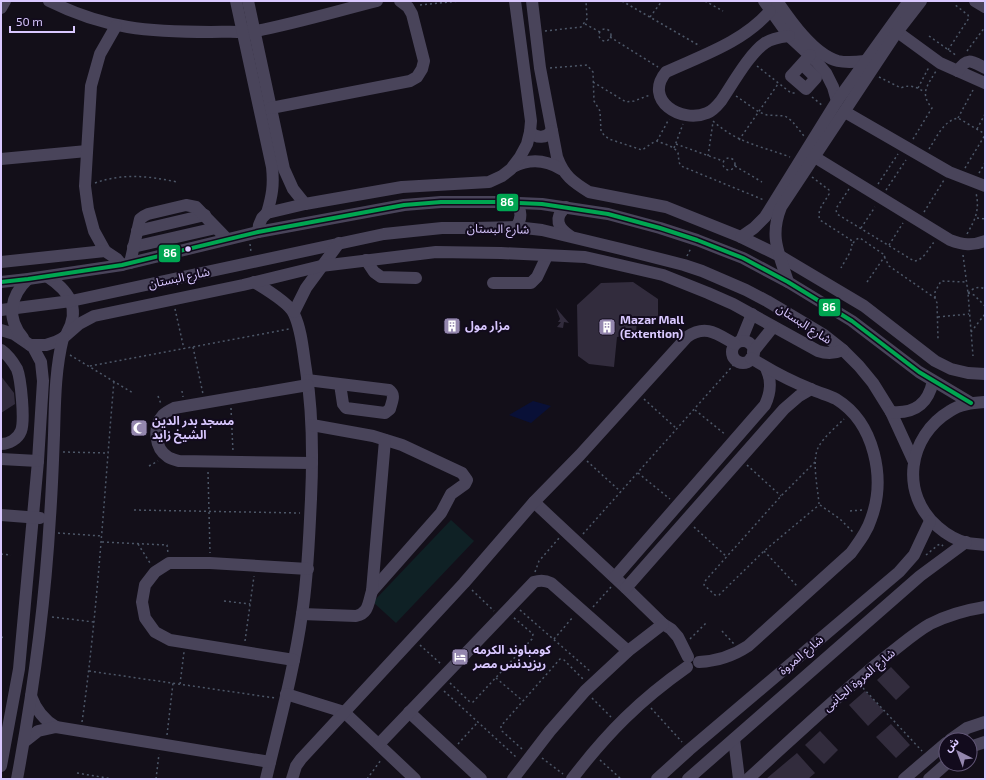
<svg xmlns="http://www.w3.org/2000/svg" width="986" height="780" font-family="'Exo 2','Noto Sans Arabic',sans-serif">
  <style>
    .green { fill: #0f2125 }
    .water { fill: #091037 }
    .building { fill: #322c3d }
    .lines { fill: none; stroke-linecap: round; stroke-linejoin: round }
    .path { stroke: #4d5768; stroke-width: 1.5; stroke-dasharray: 2 3; stroke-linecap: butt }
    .minor { stroke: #49445a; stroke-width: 12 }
    .bus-1-casing { stroke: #120b1d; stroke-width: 7 }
    .bus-1 { stroke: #00a651; stroke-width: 4 }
    .bus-dot { fill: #d9c8ff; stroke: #120b1d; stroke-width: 1.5 }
    .labels { text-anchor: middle; stroke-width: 4; stroke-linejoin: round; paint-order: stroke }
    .street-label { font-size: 12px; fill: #d9c8ff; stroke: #120b1d }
    .poi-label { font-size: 12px; font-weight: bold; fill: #d9c8ff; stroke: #120b1d; text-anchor: start }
    .line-badge { stroke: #120b1d; stroke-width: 1.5 }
    .badge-label { font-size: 11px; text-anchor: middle; font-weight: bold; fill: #fff }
  </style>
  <rect width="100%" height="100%" fill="#130f19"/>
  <path class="green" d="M451,520l23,21 -78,82 -23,-21z"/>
  <path class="water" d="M533,401l18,5 -20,17 -22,-8z"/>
  <g class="building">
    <path d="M633,282l25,17v21l-21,-2 -1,16 -19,3 -3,30 -25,-3 -11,-8 -1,-51 24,-22z"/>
    <path d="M556,308l13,15 -5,-1 -1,6 -6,-1 4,-5h-3l2,-3z"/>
    <path d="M1,376l13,17 1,11 -14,9z"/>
    <path d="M891,667l19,20 -14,13 -19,-20z"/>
    <path d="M865,691l19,20 -16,15 -19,-21z"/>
    <path d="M891,724l19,21 -14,13 -20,-21z"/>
    <path d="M820,731l18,19 -14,14 -19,-19z"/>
    <path d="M797,753l18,20 -7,6h-42z"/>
  </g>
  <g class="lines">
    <g class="path">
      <path d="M622,1l78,45"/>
      <path d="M705,1l18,10"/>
      <path d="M420,5l40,-4"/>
      <path d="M650,17l12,-16"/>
      <path d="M585,24l15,8"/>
      <circle cx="605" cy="35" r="6"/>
      <path d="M545,31l36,-4 6,-8 -1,-18"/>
      <path d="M929,36l28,20"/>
      <path d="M610,37l48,30"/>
      <path d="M948,50l21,-32 -1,-3 -14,-11"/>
      <path d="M967,51l18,-24"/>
      <path d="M757,66l34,27h4"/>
      <path d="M550,68l37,-3 6,7 1,29 6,10 1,20 3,4 5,4 33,11 12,-8 3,-1c6,3 18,5 21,12 1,5 0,9 3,13l83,34"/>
      <path d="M879,77l22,11c9,-4 15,-1 24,4"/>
      <path d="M593,82l33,20 8,-1 16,-6"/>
      <path d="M918,88l11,-21"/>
      <path d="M736,96l23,16 8,3 18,1 7,5 12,15"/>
      <path d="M812,97l11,9"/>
      <path d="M958,118l15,-28"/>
      <path d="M713,121c24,22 48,25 77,36"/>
      <path d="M977,129l8,-15"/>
      <path d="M913,139l19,-31c-13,-15 -4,-23 4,-37"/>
      <path d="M739,140l39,-56"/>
      <path d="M657,141l12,-22"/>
      <path d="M676,144l47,17"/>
      <path d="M674,148l9,-24"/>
      <path d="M929,149c8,-12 14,-28 29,-31l27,16"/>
      <path d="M708,156l5,-34"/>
      <circle cx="729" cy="164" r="6"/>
      <path d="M735,166l27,16"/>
      <path d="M965,168l20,-33"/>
      <path d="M979,173l6,-10"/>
      <path d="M812,177l17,13v4c-4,8 -13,16 -9,26l31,20c4,8 -6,20 -10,28"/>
      <path d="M95,183c28,-10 53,-7 82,-1"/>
      <path d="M878,184l20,-30"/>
      <path d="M849,189l-12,18 -1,3 1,4 77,47c9,0 15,-13 20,-19"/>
      <path d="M886,190l20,-30"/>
      <path d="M924,212l20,-32"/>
      <path d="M977,218l8,1"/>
      <path d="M861,228l14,-21"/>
      <path d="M967,234c8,-14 13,-24 9,-41"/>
      <path d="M853,243l4,-4 3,-1 23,16 6,12 46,32 2,5 1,36"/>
      <path d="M250,244l1,8"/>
      <path d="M889,245l14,-22"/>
      <path d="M963,255l5,38 5,63"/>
      <path d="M687,256l4,-8"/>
      <path d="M867,282l18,-26"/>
      <path d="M968,293l6,2 11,11"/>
      <path d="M968,293c5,-5 10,-7 17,-4"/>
      <path d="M935,298v-6l6,-11 25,1"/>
      <path d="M175,309l9,40"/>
      <path d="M938,317l31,-3"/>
      <path d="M971,332l14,-18"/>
      <path d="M193,347l10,47"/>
      <path d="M70,355l63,38"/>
      <path d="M90,366l199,-37"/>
      <path d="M182,391l1,6"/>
      <path d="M158,396l3,8"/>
      <path d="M644,399l33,30"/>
      <path d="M231,408l2,44"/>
      <path d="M695,410l31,25"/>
      <path d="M63,452l45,1"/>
      <path d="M587,461l34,31"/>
      <path d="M815,462l-34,34 -76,85 -1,4 11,10h4l45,-44 55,-46"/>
      <path d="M747,465l34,31"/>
      <path d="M149,466l9,-5"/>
      <path d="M208,472l2,81"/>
      <path d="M638,473l32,26"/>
      <path d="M819,504c-1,-15 -8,-45 0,-58 6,-10 17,-19 25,-27"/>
      <path d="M820,505l20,14 14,14"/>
      <path d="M134,510l166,3"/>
      <path d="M850,511l12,-1"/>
      <path d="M694,527l33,30"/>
      <path d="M58,533l44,3"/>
      <path d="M583,534l154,-173"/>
      <path d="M102,542l65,3 1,8"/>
      <path d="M138,544l12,19"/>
      <path d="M764,551l34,36"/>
      <path d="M1,554l10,1"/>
      <path d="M926,555l12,-10 3,-1 2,2"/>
      <path d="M535,572l4,-11 20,-23"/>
      <path d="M472,590l22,21"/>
      <path d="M224,601l26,3"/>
      <path d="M593,607l18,-20"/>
      <path d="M520,610l71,62"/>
      <path d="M52,617l42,5"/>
      <path d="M722,631l12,13"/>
      <path d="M1,637l4,1"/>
      <path d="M554,639l19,-22"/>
      <path d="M690,639l16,-16"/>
      <path d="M245,641l9,-65"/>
      <path d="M420,645l21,19"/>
      <path d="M89,671l186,27"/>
      <path d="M496,678l27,23"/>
      <path d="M450,683l20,19h3l59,-63 1,-5 -20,-17"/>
      <path d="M180,684l4,-32"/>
      <path d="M863,688l59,63"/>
      <path d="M444,691l72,66"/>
      <path d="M592,698l19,19"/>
      <path d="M651,708l31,34"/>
      <path d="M82,722c16,-113 22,-227 32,-341"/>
      <path d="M167,735l6,-52"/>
      <path d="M458,744l20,-22"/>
      <path d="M522,749l-20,-18 -1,-3v-2l59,-67 4,1 19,19"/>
      <path d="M542,758l21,16"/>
      <path d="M600,760l21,19"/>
      <path d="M77,773l36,6"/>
      <path d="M156,779l3,-25"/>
      <path d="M367,779l14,-19"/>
    </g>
    <g class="minor">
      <path d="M49,1c56,28 100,31 162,31 14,-1 31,1 45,-1 41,-8 81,-20 121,-30"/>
      <path d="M236,1l36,166c2,18 0,29 -5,46"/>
      <path d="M248,1l36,168 9,20 12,15"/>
      <path d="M532,1l8,67 17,89c7,19 16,25 32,35l77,15 75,30 39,19 84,50 71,55 16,8 17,4 17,1"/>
      <path d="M764,1l25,35 27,25 10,12 7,14 4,14"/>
      <path d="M777,1c13,19 37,54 61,60 9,2 18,1 27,0"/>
      <path d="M975,1l10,6"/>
      <path d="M1,8l4,-7"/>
      <path d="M770,11c-27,31 -67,44 -104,61 -23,28 15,52 41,41 6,-2 10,-7 14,-12 11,-16 28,-47 44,-58 7,-5 16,-6 24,-7"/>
      <path d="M892,28l48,35 45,20"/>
      <path d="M802,64l14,14 -10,11 -15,-13 1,-1 18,-20"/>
      <path d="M958,71c9,-15 15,-9 27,-3"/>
      <path d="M271,108l139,-27 7,-4 5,-8 2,-8 -12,-47 -4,-7 -8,-6"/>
      <path d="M845,112l104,60 36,14"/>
      <path d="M530,132c7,7 16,6 22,-1"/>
      <path d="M808,153l142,87c13,5 22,6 35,1"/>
      <path d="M1,159l86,-8"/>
      <path d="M513,167c17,-9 33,-7 48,2"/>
      <path d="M515,203c7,7 7,16 1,24"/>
      <path d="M566,207c-13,11 -8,21 4,29"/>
      <path d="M137,231l68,-16"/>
      <path d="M258,232l1,-7 3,-7 5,-5 38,-9 97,-17 87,-5 13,-6 9,-7 9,-12 7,-13 3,-12 1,-11 -16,-120"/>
      <path d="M741,237l13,-9 11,-11 72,-116 72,-100"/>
      <path d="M133,247l83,-19"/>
      <path d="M105,251l-11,-20 -6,-22 -3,-23 6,-100 9,-32 16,-28"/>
      <path d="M366,260l8,12 7,5 35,1"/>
      <path d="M1,262l104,-11 12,8 5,6"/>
      <path d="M130,263l10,-44 4,-3 4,-2 38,-9 10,2 31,32"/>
      <path d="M48,277c21,14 33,31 19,56"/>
      <path d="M1,282l27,-3 94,-14 136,-33 146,-27 37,-3h57l44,2 66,10 52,14 37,12 46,18 45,24 64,39 67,51 52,31"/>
      <path d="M254,282c10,6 36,22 40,32 8,17 9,38 12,56 7,43 7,86 5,129 -2,39 -3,77 -9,115 -8,56 -23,110 -36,165"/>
      <path d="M788,282c-9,-29 -19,-45 -7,-75l116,-175 24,-31"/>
      <path d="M493,283h38l6,-6 10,-21"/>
      <path d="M1,310l70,-9 313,-67 58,-6h32l42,-1 26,3 79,19 63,16 18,6 44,19 21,11 37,22 20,12 19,15 16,16 14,17 18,29 23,50"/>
      <path d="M294,312l12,-24 33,-45"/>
      <path d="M1,330l13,4 19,13 8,15 2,19 -5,80 -19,208 -18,97"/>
      <path d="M23,338c-17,-20 -13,-42 5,-59"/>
      <path d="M741,341l11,-27"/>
      <circle cx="743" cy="352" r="11"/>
      <path d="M30,345h16l9,-3 8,-4 16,-14 15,-8 149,-31 78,-19 115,-14 65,1 84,4 78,18 45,18 25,11 85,47c9,3 16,3 25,-1"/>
      <path d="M1,350c7,5 12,12 16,19 4,10 8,52 4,62 -3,8 -12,13 -20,13"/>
      <path d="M753,352l20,-25"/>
      <path d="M307,380l82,10c7,5 3,11 1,19l-5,4 -39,-5 -3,-4 -3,-20"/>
      <path d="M308,385l-134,23c-4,2 -8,4 -11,7 -10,11 -9,33 5,42 3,2 8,3 11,4l133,2"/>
      <path d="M985,402c-12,1 -25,2 -35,9 -42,25 -51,83 -12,116 8,7 18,13 29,16 6,1 12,1 18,2"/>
      <path d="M891,412c24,2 37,-8 42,-31"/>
      <path d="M312,425l61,11 29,9 60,28 5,7 -2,4 -14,10 -10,19 -69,78"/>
      <path d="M1,459l37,2"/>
      <path d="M534,502l92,86 37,36 8,5 7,8 10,20"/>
      <path d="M1,515l39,3"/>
      <path d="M615,577l150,-172c6,-13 7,-24 1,-37"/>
      <path d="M626,588l158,-179 15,-13 12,-7"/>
      <path d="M302,614l54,2c13,-3 12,-13 16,-25l13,-151"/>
      <path d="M294,660l-124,-20 -15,-8 -10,-14 -3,-16 3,-17 10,-13 14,-9h41l98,6"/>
      <path d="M699,662c19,-1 34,-6 49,-16l103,-93c8,-11 16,-21 20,-34 15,-40 4,-96 -35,-120 -8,-4 -17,-6 -25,-10 -21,-8 -41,-19 -60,-31"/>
      <path d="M286,694l58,18 71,67"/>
      <path d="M31,696c5,14 13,24 25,31"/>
      <path d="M409,712l72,67"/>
      <path d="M734,739l5,40"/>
      <path d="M950,740l17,-12 18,-6"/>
      <path d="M24,742l14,-11 18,-4 214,35"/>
      <path d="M379,744l155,-162c6,-2 11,-2 17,1l77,68"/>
      <path d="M970,747l15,-5"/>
      <path d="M17,779c16,-86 28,-175 33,-262 2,-28 3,-55 4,-82 1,-33 1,-65 9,-97"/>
      <path d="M292,779l4,-13 5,-7 163,-176 70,-81 46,-47 107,-118c19,-13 30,-3 48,7"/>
      <path d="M513,779l37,-48 35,-40 43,-40 35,-27"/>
      <path d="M572,779c35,-46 68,-79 115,-112"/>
      <path d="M657,779l32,-29 210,-178 15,-17 16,-34"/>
      <path d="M688,779l232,-203 46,-34"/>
      <path d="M748,779c45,-41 89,-83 136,-121 15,-11 30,-25 46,-34 18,-9 36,-14 55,-17"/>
      <path d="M904,779l42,-36"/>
      <path d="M929,779l17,-15"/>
    </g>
    <g class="bus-1-casing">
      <path id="bus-1" d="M1,282l27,-3 94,-14 136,-33 146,-27 37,-3h57l44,2 66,10 52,14 37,12 46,18 45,24 64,39 67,51 52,31"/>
    </g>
    <use href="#bus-1" class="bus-1"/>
  </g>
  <defs>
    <g id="building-square" transform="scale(0.9)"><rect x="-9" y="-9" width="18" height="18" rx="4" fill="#9487ae" stroke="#120b1d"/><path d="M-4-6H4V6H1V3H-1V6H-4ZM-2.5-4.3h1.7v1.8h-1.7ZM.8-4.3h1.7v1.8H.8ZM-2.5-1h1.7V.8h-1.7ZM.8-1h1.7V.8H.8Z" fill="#fff"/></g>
    <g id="mosque-square" transform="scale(0.9)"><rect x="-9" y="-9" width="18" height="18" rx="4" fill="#9487ae" stroke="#120b1d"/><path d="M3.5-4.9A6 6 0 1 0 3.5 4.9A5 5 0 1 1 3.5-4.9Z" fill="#fff"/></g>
    <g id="hotel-square" transform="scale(0.9)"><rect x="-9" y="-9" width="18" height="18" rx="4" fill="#9487ae" stroke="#120b1d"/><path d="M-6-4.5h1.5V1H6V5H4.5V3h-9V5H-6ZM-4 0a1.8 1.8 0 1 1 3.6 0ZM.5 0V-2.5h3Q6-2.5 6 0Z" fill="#fff"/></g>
  </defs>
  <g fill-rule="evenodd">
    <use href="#building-square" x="452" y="326"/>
    <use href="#building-square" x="607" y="327"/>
    <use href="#mosque-square" x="139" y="428"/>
    <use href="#hotel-square" x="460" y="657"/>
  </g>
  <circle class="bus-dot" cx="188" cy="249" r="3.5"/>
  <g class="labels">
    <g class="street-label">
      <text transform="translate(498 229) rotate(1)" y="4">شارع البستان</text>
      <text transform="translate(179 278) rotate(-12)" y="4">شارع البستان</text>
      <text transform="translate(804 324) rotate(33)" y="4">شارع البستان</text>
      <text transform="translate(801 655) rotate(-40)" y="4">شارع المروة</text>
      <text transform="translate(859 680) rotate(-40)" y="4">شارع المروة الجانبى</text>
    </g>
    <g class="poi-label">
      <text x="620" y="324">Mazar Mall<tspan x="620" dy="14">(Extention)</tspan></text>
      <text x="465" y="330">مزار مول</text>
      <text x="152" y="425">مسجد بدر الدين<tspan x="152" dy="14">الشيخ زايد</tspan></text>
      <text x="473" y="654">كومباوند الكرمه<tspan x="473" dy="14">ريزيدنس مصر</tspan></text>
    </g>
  </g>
  <g class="line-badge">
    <rect x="496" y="193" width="23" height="19" rx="4" fill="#00a651"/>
    <rect x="158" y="244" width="23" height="19" rx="4" fill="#00a651"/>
    <rect x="818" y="298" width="23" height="19" rx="4" fill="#00a651"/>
  </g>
  <g class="badge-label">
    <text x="507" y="206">86</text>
    <text x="170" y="257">86</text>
    <text x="829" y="311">86</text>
  </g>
  <rect width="986" height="780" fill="none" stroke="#d9c8ff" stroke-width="4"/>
  <g transform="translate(958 752) rotate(318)"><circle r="19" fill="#120b1d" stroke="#625777"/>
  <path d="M0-3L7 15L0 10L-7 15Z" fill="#9487ae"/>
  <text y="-6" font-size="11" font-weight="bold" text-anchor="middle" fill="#d9c8ff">ش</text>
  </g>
  <path d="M10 26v6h64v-6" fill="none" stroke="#d9c8ff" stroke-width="2"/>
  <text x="16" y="26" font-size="12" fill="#d9c8ff" stroke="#120b1d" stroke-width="3" paint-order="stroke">50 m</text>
</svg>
